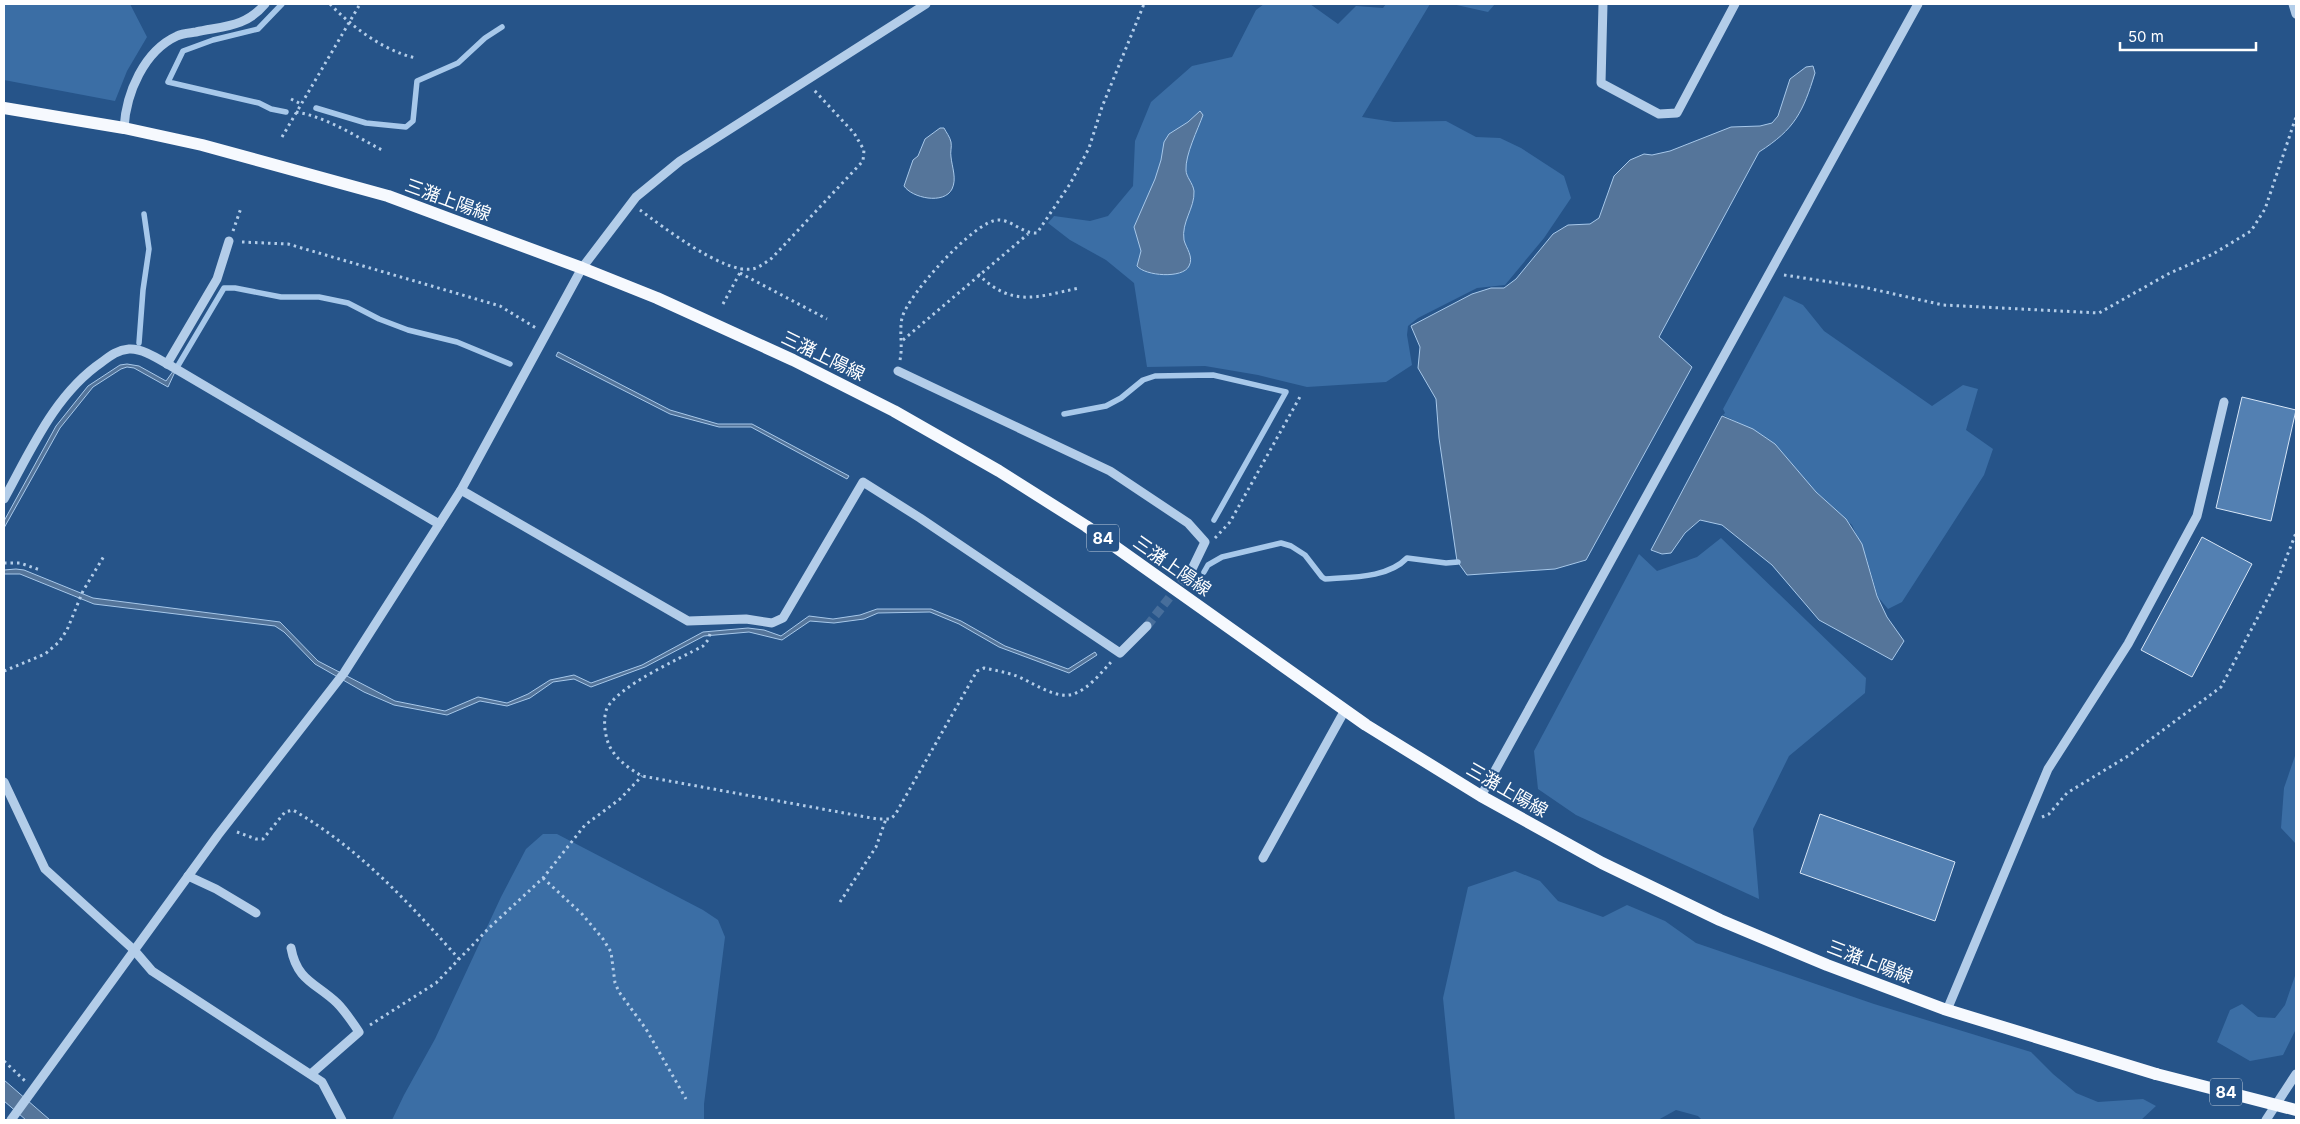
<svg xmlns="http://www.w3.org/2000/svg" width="2300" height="1124" font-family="Inter,'Noto Sans JP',sans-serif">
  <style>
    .green { fill: #3b6ea5 }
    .water { fill: #55759a; stroke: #a7c8ea }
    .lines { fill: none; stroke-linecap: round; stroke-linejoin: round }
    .stream { stroke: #a7c8ea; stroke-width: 5.5 }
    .building { fill: #5380b2; stroke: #d7e6f7 }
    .minor-tunnel { stroke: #476e9b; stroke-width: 9; stroke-dasharray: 9 4.5; stroke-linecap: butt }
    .path { stroke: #b3cde9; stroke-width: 3; stroke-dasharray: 2.5 4; stroke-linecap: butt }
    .minor { stroke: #b3cde9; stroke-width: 9 }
    .major { stroke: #f6f9fe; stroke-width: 12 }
    .major-bridge { stroke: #f6f9fe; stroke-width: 12 }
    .labels { text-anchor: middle; stroke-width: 4; stroke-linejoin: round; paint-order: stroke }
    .shield { fill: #265489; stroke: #beccdc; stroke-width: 1 }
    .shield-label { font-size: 16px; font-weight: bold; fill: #fff }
    .street-label { font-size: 18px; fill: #fff; stroke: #265489 }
  </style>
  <rect width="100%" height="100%" fill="#265489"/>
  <g class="green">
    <path d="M4,4h126l17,33 -20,34 -12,30 -111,-21z"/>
    <path d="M1264,4h46l28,20 18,-18 27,2 3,-4h44l-68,113 32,5 52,-1 30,16 24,1 21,10 43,28 7,22 -27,40 -39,47 -28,3 -59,30 -10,8 -1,9 5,30 -26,17 -79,5 -49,-12 -53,-9 -58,1 -13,-84 -28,-23 -36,-20 -22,-17 6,-7 36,5 18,-5 25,-30 2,-45 16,-39 41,-36 40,-9 24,-47z"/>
    <path d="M1452,4h43l-7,8z"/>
    <path d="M1784,296l19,9 21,26 108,75 31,-21 15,4 -12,41 27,19 -9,26 -82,127 -14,7 -10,-12 -12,-41 -14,-31 -37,-34 -36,-42 -24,-18 -32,-16 2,-2 -2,-4z"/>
    <path d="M1721,538l145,140 -1,15 -76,63 -36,73 6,70 -183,-84 -38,-26 -4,-38 105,-197 18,17 40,-14z"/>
    <path d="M2296,753v91l-15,-16 3,-40z"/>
    <path d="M543,834h14l146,76 15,10 7,17 -21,167v16h-312l12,-25 31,-56 66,-142 25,-48z"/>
    <path d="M1515,871l25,10 18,20 45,16 24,-12 38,16 31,22 178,61 157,48 22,22 23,19 22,9 45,-3 13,7 -15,14h-439l-4,-4 -22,-6 -18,10h-203l-12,-122 25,-111z"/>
    <path d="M2296,973v56l-13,26 -33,6 -33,-19 13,-32 12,-6 16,13 17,1 10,-13z"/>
  </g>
  <g class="water">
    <path d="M1813,66l2,7c-12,39 -20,56 -56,79l-100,185 33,30 -106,193 -31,9 -88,6 -10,-14 -18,-123 -3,-39 -18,-31 2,-21 -9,-21 61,-32 19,-6h13l12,-9 37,-45 15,-9 22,-1 9,-6 15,-42 16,-16 14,-6 8,1 18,-4 61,-24 29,-1 12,-3 6,-7 12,-37 16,-12z"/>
    <path d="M1200,111l3,4c-5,14 -18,40 -17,55 0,7 7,13 8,21 1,17 -13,31 -10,49 2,8 10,17 5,26 -6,13 -44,10 -52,0l4,-15 -7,-24 21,-48 6,-19 3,-18 5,-8 19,-12z"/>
    <path d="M940,128h4c2,4 6,9 7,14 1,5 -1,10 0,15 1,10 6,22 1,32 -8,16 -40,9 -48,-3l9,-26 5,-4 7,-17z"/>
    <path d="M558,352l112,58 48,14h34l97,52 -2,3 -96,-52h-32l-49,-13 -114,-58z"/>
    <path d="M179,363l-11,24 -34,-19 -7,-1 -6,2 -28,18 -33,41 -56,100v-7l52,-95 32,-40 32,-21 7,-1 12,2 27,15z"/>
    <path d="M1722,416l31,13 22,15 41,48 30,27 16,25 15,52 10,21 17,24 -12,19 -73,-40 -47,-55 -50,-40 -22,-5 -15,13 -14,20 -9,1 -11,-4z"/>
    <path d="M16,569l8,1 69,28 187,24 38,39 77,40 50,10 33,-14 29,6 21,-9 22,-14 24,-5 17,8 51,-18 61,-33 45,-4 16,2 17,6 28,-20 24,3 27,-4 17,-6h54l30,12 44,25 63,23 27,-17 2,3 -28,18 -70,-26 -40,-23 -29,-12 -52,1 -14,6 -30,4 -24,-2 -28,19 -33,-8 -45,4 -59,31 -54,20 -17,-8 -21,3 -23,16 -23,8 -27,-5 -33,14 -53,-10 -30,-13 -49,-28 -31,-32 -9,-6 -181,-22 -74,-30h-16v-4z"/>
    <path d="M4,1080l46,40h-24l-22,-19z"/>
  </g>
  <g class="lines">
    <g class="stream">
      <path d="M282,4l-24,25 -45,11 -30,11 -15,31 91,21 12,6 15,3"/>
      <path d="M316,108l50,15 40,4 7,-6 4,-40 41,-18 27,-25 17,-11"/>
      <path d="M139,343l4,-53 6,-41 -5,-35"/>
      <path d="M176,369l48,-81h11l46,9h38l29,6 31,16 29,11 49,12 53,22"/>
      <path d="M1064,414l42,-8 15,-8 22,-18 12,-4 58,-1 73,17 -72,128"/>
      <path d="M1204,572l4,-7 14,-8 59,-14 10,3 14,9 17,22 3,2c27,-2 63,-1 82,-21l39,5 12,-1"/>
    </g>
  </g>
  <g class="building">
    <path d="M2242,397l54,13 -25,111 -55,-13z"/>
    <path d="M2202,537l50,27 -60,113 -51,-27z"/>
    <path d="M1820,814l135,48 -20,59 -135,-48z"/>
  </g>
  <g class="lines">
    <path class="minor-tunnel" d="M1147,626l45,-57"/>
    <g class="path">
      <path d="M330,4c22,23 54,47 86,54"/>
      <path d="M291,99l10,5"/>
      <path d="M296,112c31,5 59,24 86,38"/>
      <path d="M282,137l78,-133"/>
      <path d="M640,210c23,17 84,64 112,59 7,-1 14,-7 20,-11l91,-97 1,-11 -10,-17 -40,-43"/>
      <path d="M233,231l8,-23"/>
      <path d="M242,242l46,2 212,62 36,22"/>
      <path d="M740,273l87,46"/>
      <path d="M978,274c34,34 59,23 101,14"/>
      <path d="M1784,275l79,12 80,18 156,8 69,-39 45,-20 38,-23 14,-22 31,-92"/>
      <path d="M723,304l19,-35"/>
      <path d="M903,340l125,-106"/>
      <path d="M900,360c3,-14 -1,-28 2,-42 5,-22 73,-98 96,-98 15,0 24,14 39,13l33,-49 19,-36 13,-41 42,-103"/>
      <path d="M1215,538l15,-16 71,-127"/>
      <path d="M4,563h16l20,7"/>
      <path d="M710,634l-2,6 -5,6c-24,13 -83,39 -96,62 -3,7 -3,19 -1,27 3,19 20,32 36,41l235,43h13l5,-4 82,-144 7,-3c10,2 20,4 30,7 18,6 43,27 62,18 14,-6 25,-20 35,-31"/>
      <path d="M4,671l41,-17 14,-12 8,-12 16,-39 21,-35"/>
      <path d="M2042,817l7,-3 18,-21 61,-37 93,-69 57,-108 18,-46"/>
      <path d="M237,832l19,7h7l22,-27 8,-2c66,38 116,93 166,149"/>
      <path d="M543,878l39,36 21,25 8,13 4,31 4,9 27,37 40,70"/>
      <path d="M840,902l36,-55 10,-28"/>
      <path d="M370,1025l66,-42 53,-55 54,-50 42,-53 35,-26 22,-23"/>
      <path d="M4,1061l21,20"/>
    </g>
    <g class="minor">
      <path d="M1603,4l-2,79 58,31 18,-1 58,-109"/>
      <path d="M2293,4l3,10"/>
      <path d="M124,128c2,-35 20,-77 53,-92 6,-3 13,-3 19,-4 28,-6 50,-5 69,-28"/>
      <path d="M167,364l50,-85 12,-38"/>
      <path d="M898,371l212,100 78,52 17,19 -13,27"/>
      <path d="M461,490l227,131 58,-2 26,4 11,-5 80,-136 57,36 200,135 27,-27"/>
      <path d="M4,499c27,-49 51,-105 98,-137 9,-7 16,-12 27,-13 14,-1 31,11 42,17l268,158"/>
      <path d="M4,782l41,87 89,81 18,21 170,111 20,38"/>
      <path d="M1481,796l437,-792"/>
      <path d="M1263,858l82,-148"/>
      <path d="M188,876l28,13 40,24"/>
      <path d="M291,948c6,33 25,35 46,55 9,9 15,19 22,29l-48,42"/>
      <path d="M1947,1010l101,-241 80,-125 69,-128 27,-114"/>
      <path d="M11,1120l207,-285 126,-162 117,-183 121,-222 54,-71 44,-36 246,-157"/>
      <path d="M2266,1120l30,-46"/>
    </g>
    <path class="major" d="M4,108l120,20 78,17 186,51 194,72 75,30 136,62 101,51 105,60 87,55 280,199 115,71 121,67 118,57 107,45 117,44 212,65"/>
    <path class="major-bridge" d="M2156,1074l140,36"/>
  </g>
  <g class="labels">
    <g class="shield">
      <rect x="1087" y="524.5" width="32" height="27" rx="4"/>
      <rect x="2210" y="1078.5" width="32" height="27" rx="4"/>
    </g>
    <g class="shield-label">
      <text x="1103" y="544">84</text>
      <text x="2226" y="1098">84</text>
    </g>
    <g class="street-label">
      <text transform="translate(448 200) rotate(20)" y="6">三潴上陽線</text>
      <text transform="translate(823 356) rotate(26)" y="6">三潴上陽線</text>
      <text transform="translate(1172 566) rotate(35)" y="6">三潴上陽線</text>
      <text transform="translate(1507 790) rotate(30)" y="6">三潴上陽線</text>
      <text transform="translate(1870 962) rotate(21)" y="6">三潴上陽線</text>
    </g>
  </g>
  <rect width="2300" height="1124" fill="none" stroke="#ffffff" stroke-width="10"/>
  <path d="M2120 42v8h136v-8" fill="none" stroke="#ffffff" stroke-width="2.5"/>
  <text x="2128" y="42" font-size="15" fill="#ffffff" stroke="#265489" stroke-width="4" paint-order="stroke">50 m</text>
</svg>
